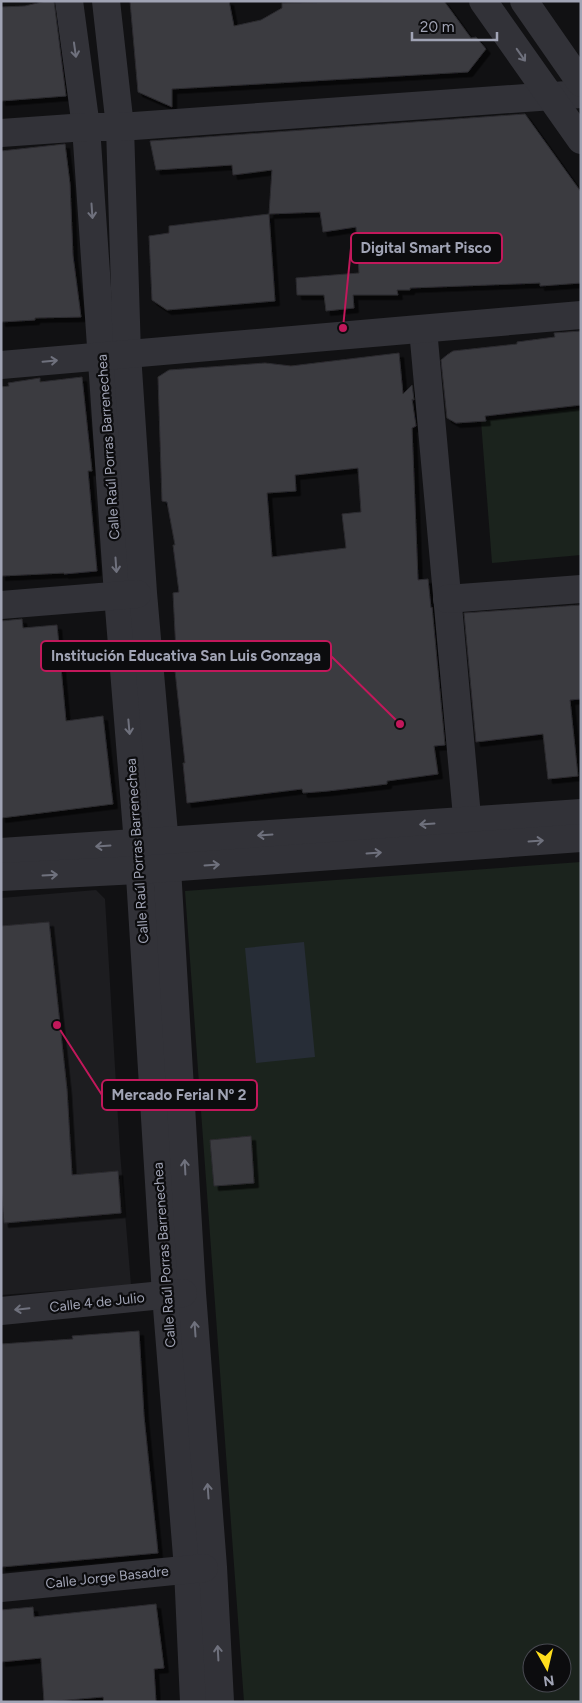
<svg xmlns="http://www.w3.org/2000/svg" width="582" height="1703" font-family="Figtree,sans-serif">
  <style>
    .built { fill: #1d1d20 }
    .green { fill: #1b231d; fill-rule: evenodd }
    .water { fill: #272d37 }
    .building { fill: #3b3b41; stroke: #2c2b2f; fill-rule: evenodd; filter: url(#shadow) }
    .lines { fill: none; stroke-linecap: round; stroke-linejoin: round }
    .minor { stroke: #323238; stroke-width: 28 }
    .tertiary { stroke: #323238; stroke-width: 28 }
    .oneway { stroke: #6f717d }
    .labels { text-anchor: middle; stroke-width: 4.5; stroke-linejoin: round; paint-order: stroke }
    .street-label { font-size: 14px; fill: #a1a4b5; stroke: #0c0c0e }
    .leader { fill: none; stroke: #c2185b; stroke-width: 2 }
    .callout-dot { fill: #c2185b; stroke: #0c0c0e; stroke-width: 2 }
    .callout { fill: #0c0c0e; stroke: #c2185b; stroke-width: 2 }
    .callout-label { font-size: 15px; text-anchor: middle; font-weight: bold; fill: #a1a4b5 }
  </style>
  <defs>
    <filter id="shadow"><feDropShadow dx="4.5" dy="4.5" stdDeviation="0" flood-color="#0009"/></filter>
  </defs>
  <rect width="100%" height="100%" fill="#111113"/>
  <path class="built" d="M96,890l9,9 15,253 11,133 -130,10v-397z"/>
  <g class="green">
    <path d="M581,408v147l-89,8 -11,-142z"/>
    <path d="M581,862v840h-337l-59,-811zM532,1653h30v30h-30z"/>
  </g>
  <path class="water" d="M304,942l11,115 -59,6 -11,-115z"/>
  <g class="building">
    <path d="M46,1h8l12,95 -65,5v-94l24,-1z"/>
    <path d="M130,1h99l5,25 27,-6 21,-12v-5l162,-2 27,37 5,-1 10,12 -18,23 -296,17v18l-34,-15z"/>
    <path d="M525,114l56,78v91l-41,3v-3l-130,5v2h-13l1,5h-45l1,13 -28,3 -2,-16h-27l-1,-17 63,-5 -3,-46 -33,5 -3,-20 -51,2 3,-44 -39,5 -1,-10 -76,5 -6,-29z"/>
    <path d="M65,144l5,40 3,72 8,61 -46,1v2l-34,2v-171z"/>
    <path d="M269,214l6,87 -108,9 -15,-10 -3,-64 20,-3v-7z"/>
    <path d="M581,331v74l-96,11 1,5 -30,2 -9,-5 -6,-58 6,-5 6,-4 64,-7v-2l38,-5 -1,-4z"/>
    <path d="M399,353l4,41 9,-9 2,15 -2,-1 4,27 -4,2 6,152 10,-1 3,29 1,-1 13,138 -11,1 4,28 -51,7v3l-59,7 -25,2 -1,-4 -115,14 -4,-40h2l-12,-111h3l-3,-59 6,-1 -6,-47h2l-8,-43 -5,-1 -4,-124 11,-7 96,-7 26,3zM358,468l3,44 -19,2 4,34 -74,9 -5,-64 29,-2 -1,-16z"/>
    <path d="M82,377l10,94h-4l9,100 -33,3v-1l-63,3v-189l8,-1 -1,-3 32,-5v4z"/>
    <path d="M581,605v94l-11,1 8,76 -30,3 -5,-45 -67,8 -12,-129z"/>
    <path d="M22,619l1,9 34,-3 9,96 37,-5 10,88 -112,14v-197z"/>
    <path d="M49,922l18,168 5,85 46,-4 3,42 -117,10 -3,-36v-261z"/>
    <path d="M251,1136l3,47 -40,3 -4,-46z"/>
    <path d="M139,1331l5,85 14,137 -157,14v-223l72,-5 -1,-3z"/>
    <path d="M156,1604l8,64 -10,1 2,33h-52l-1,-5 -59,5 -3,-44 -40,4v-52l32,-3 1,10z"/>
  </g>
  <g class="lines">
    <g class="minor">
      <path d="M69,1l17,126 32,468 20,249 28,451 22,274 6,133"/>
      <path d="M106,1l14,126 7,227 16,239 24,275 25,425 21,274 7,135"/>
      <path d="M1,133l85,-6h34l461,-33"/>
      <path d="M423,329l46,510"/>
      <path d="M1,365l580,-50"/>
      <path d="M447,599l134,-10"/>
      <path d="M1,605l136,-11"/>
      <path d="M1,852l580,-39"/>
      <path d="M1,877l137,-7 443,-32"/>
      <path d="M1,1311l182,-18"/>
      <path d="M1,1588l203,-20"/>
    </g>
    <g class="tertiary">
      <path d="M483,1l98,139"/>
      <path d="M524,1l57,82"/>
    </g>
  </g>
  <defs><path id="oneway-shaft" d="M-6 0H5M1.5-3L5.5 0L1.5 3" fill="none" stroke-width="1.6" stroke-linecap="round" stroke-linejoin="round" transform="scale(1.25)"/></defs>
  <g class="oneway">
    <use href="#oneway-shaft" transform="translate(75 50) rotate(82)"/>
    <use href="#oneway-shaft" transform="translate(521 55) rotate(55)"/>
    <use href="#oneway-shaft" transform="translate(92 211) rotate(86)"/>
    <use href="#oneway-shaft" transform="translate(50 361) rotate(-5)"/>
    <use href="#oneway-shaft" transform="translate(116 565) rotate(86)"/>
    <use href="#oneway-shaft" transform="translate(129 727) rotate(85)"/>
    <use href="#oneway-shaft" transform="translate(427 824) rotate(176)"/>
    <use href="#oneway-shaft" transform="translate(265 835) rotate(176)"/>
    <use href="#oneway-shaft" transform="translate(536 841) rotate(-4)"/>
    <use href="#oneway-shaft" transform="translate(103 846) rotate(176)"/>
    <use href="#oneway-shaft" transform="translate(374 853) rotate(-4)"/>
    <use href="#oneway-shaft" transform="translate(212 865) rotate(-4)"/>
    <use href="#oneway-shaft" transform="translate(50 875) rotate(-3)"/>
    <use href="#oneway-shaft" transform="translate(185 1167) rotate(-93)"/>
    <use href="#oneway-shaft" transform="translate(22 1309) rotate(174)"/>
    <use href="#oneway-shaft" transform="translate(195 1329) rotate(-94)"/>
    <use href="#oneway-shaft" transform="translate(208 1491) rotate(-94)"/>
    <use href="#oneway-shaft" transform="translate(218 1653) rotate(-93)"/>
  </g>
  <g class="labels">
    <g class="street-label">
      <text transform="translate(108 447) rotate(-94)" y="5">Calle Raúl Porras Barrenechea</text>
      <text transform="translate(137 851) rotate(-94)" y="5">Calle Raúl Porras Barrenechea</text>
      <text transform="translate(164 1255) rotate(-94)" y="5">Calle Raúl Porras Barrenechea</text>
      <text transform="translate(97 1302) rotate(-6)" y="5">Calle 4 de Julio</text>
      <text transform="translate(107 1577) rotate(-6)" y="5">Calle Jorge Basadre</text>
    </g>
  </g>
  <path class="leader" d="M343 328L351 248M400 724L331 656M57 1025L102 1095"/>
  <g class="callout-dot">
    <circle cx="343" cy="328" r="5"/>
    <circle cx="400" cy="724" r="5"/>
    <circle cx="57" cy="1025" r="5"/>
  </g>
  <g class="callout">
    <rect x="351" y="233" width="151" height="30" rx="5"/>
    <rect x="41" y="641" width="290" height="30" rx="5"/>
    <rect x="102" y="1080" width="155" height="30" rx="5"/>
  </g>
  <g class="callout-label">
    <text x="426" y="253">Digital Smart Pisco</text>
    <text x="186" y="661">Institución Educativa San Luis Gonzaga</text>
    <text x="179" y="1100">Mercado Ferial Nº 2</text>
  </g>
  <rect width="582" height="1703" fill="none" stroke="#a1a4b5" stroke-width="5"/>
  <g transform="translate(547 1668) rotate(172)"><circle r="24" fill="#0c0c0e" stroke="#484951"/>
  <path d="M0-4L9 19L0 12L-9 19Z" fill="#ffde1d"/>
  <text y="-8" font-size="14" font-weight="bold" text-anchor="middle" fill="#a1a4b5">N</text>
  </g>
  <path d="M412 32v8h85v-8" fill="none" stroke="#a1a4b5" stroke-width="2.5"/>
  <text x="420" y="32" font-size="15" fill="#a1a4b5" stroke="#0c0c0e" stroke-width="4" paint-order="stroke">20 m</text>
</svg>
